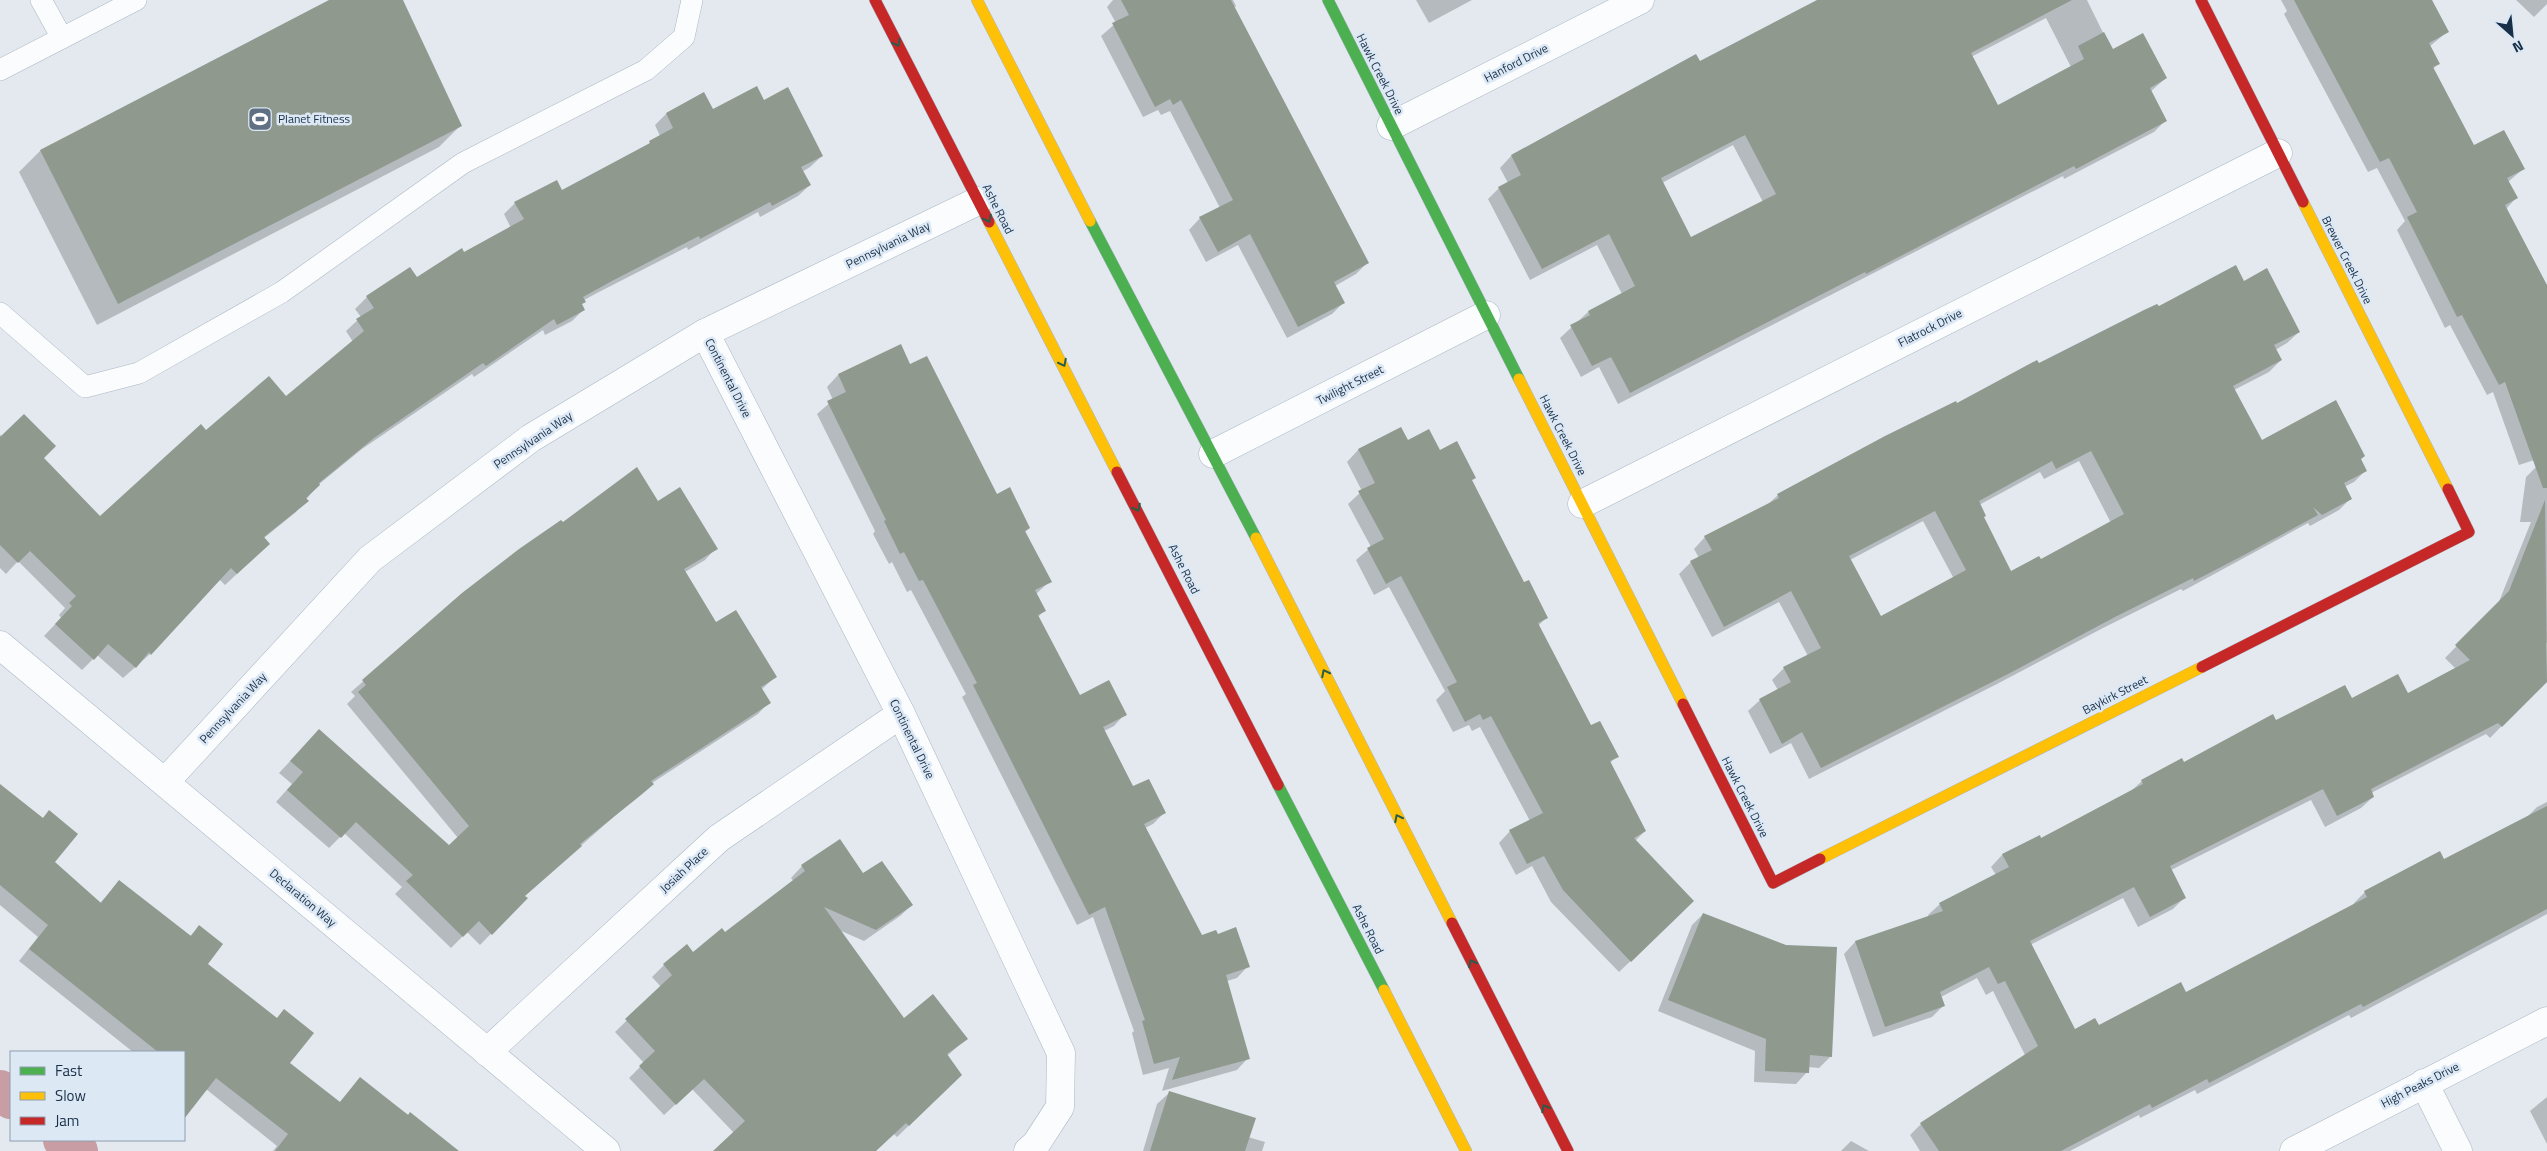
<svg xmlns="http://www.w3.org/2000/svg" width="2547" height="1151" font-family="'Titillium Web',sans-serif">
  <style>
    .shadow { fill: #0003; fill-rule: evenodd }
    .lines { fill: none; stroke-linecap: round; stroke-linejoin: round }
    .canal { stroke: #c99da4; stroke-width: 40 }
    .building { fill: #8f998e; fill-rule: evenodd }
    .lane-casing { stroke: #aab7c5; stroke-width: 22 }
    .street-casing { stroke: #aab7c5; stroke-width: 29 }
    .fast-casing { stroke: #aab7c5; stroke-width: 12 }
    .slow-casing { stroke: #aab7c5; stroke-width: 12 }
    .jam-casing { stroke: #aab7c5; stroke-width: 12 }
    .lane { stroke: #fbfcfd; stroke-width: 21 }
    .street { stroke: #fbfcfd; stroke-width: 28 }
    .fast { stroke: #4caf50; stroke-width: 11 }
    .slow { stroke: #ffc107; stroke-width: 11 }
    .jam { stroke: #c62828; stroke-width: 11 }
    .oneway { stroke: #2a5c4a }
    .labels { text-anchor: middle; stroke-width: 5; stroke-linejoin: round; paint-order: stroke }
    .street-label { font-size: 12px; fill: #182f47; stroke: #dde8f5 }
    .poi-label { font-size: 12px; fill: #182f47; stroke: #dde8f5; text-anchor: start }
  </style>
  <rect width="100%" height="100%" fill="#e3e9ef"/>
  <g class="shadow">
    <path d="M331,0h70l59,126 -21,21 -342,178 -78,-153 21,-21z"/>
    <path d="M1113,0h120l3,6 -2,2 133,255 -11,11 -21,12 8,17 -11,11 -45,24 -49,-93 -32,17 -17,-32 11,-12 20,-10 -50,-97 -9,4 -3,-5 -15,7 -42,-81 15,-13 -9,-16z"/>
    <path d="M1416,0h56l-43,23z"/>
    <path d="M1826,0h261l25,51 54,27 -16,14 15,29 -11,11 -90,47 -1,-3 -445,228 -19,-37 -18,10 -21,-39 28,-26 34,-18 -25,-49 -67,35 -42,-81 11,-11 9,-5 -8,-15 11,-12 184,-101 4,8zM2046,18l25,49 -74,40 -26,-50zM1733,145l30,57 -72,37 -29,-56z"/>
    <path d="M2281,0h150l16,32 -18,15 9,17 -5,5 40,78 50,22 -15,13 8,16 -10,11 39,76 2,-1v172l-28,9 -26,-73 -6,3 -37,-70 -5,3 -48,-98 8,-9 -28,-53 -9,4 -84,-158 3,-3z"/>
    <path d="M2516,0h31v4l-13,13z"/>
    <path d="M764,102l58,54 -12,11 -8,5 8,13 -12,11 -38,21 -2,-5 -70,38 -1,-3 -90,46 -13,7 -3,5 2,5 -11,11 -27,14 -2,-5 -69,47 -2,-3 -110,75 -44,36 -22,27 -32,26 -7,17 -32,30 -6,-6 -69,75 -27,24 -26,-23 -15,15 -38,-34 17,-18 -2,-3 6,-7 -47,-47 -12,13 -6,-6v-133l42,23 58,60 106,-87 80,-33 67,-56 -7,-11 15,-14 -6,-8 12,-12 43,-28 7,10 94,-51 -7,-14 11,-11 46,-11 82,-44 17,-12 -5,-11 11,-11 46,-3z"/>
    <path d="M2244,282l55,50 -12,11 -12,7 6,10 -12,12 -35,18 27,52 99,18 5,11 -11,11 -10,5 6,12 -11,11 -29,16 -2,-3 -125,68 -2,-2 -78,39 -106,56 -188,95 -18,-36 -21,11 -22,-43 12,-11 18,-10 -6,-10 12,-12 24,-12 -29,-54 -67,35 -33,-63 12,-12 8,-4 -5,-9 11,-12 61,-31 12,-11 178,-91 202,-96zM2079,461l32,62 -71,38 -29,12 -28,-55 -4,-13 61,-33 4,7zM1923,521l31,58 -73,39 -31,-58z"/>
    <path d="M900,346l10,19 86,131 33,32 -4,4 25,49 -14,13 8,17 -6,6 41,79 46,18 -11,12 -10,5 29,57 31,25 -11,11 -8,4 56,109 17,-2 30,31 -11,12 -10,3 21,77 -11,12 -75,21 7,-23 -26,7 -11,-42 2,-2 -41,-114 -16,8 -115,-228 4,-3 -55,-104 -4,2 -15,-30 -3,2 -16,-30 2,-3 -58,-117 16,-14 -6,-13 11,-12z"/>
    <path d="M1401,428l6,13 32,10 36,26 -4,4 52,103 23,34 -8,8 53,101 26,29 -7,7 35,68 -10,10 46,72 -62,59 -68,-70 -19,-36 -16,9 -17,-32 11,-12 20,-10 -50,-94 -8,4 -3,-6 -16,7 -17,-32 9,-9 -56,-104 -15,8 -18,-35 15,-13 -23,-43 14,-13 -15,-29 11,-12z"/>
    <path d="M2537,466l10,1v176l-60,-24 60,61 -57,58 -4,-4 -115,59 2,4 -12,11 -36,19 -14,-27 -140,70 14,27 -12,12 -35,18 -15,-29 -93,47 45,86 23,-4 88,-34 168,-88v-2l11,-11 79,-31 81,-42 12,-12 10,-5v112l-196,104 -2,-3 -152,79 -2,-4 -55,28 -1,-3 -69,36h-150l-10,-16 11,-11 104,-69 -32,-64 -7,4 -9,-17 -36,19 3,8 -12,12 -59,20 -29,-83 11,-12 74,-25 -1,-2 12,-11 56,-29 -5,-8 11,-12 37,-19 2,3 90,-48 11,-10 134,-59 75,-22 57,-5 48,-26 -11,-11 53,-54 33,-82h-11l6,-45z"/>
    <path d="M657,503l59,45 -11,12 -20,12 31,52 59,53 -14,13 8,12 -11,12 -106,69 -128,113 2,2 -46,47 -13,-13 -16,16 -56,-54 7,-7 -58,-54 -15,15 -53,-46 16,-18 -13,-11 29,-31 141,104 9,-8 -111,-134 8,-8 -4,-4 112,-98 99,-70z"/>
    <path d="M0,786l42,33 8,-8 3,51 47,41 19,-21 71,54 9,-9 8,37 82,99 50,40 21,-24 97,72h-184l4,-5 -71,-57 -19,20 -3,-3v-54h-51l-114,-91 19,-24 -38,-32z"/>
    <path d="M802,866l61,9 49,30 -12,11 -36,25 -25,-11 65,90 62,19 -19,17 14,19 -64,62 -3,-3 -19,17h-161l20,-18 -42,-44 -28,26 -35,-37 15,-15 -29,-31 46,-45 -9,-10 12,-12 23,-19 6,8 32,-20 69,-52 -3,-4z"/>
    <path d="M1703,914l128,142 -12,12 -11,-1 -1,5 -11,12 -42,-2 1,-31 -97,-40 34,-86z"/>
    <path d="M1169,1093l79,44 17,5 -3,9h-119l14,-47z"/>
    <path d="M2547,1097v47l-17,-33z"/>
    <path d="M1851,1141l18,10h-28z"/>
  </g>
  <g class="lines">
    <g class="canal">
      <path d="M0,1090l11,9"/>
      <path d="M63,1140l15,11"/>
    </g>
  </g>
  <g class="building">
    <path d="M329,0h74l59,126 -344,178 -78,-154z"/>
    <path d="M1121,0h110l138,263 -35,19 11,21 -47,24 -48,-93 -32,18 -19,-35 34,-17 -52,-100 -8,5 -3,-6 -15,8 -43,-84 17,-8z"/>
    <path d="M1817,0h255l-101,53 27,52 86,-46 -6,-13 26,-14 9,17 30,-16 24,45 -17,10 17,33 -91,48 -2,-3 -208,108 -1,-2 -235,121 -19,-36 -19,9 -22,-41 20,-10 -2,-4 47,-25 -26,-52 -67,35 -44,-82 23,-12 -10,-20 185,-101 4,7zM1745,135l31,59 -85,43 -30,-59z"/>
    <path d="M2294,0h138l17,32 -20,11 11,21 -7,3 41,78 30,-15 21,39 -18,9 11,20 -13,7 42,80v203h-4l-38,-106 -6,3 -37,-70 -5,2 -50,-100 10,-5 -28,-54 -9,4z"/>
    <path d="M757,86l7,14 24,-13 35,69 -22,11 10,18 -39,21 -2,-4 -70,37 -1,-3 -89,46 -27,15 3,5 -4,2 3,6 -28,15 -3,-6 -68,47 -3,-3 -109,75 -55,45 1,2 -14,13 3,3 -45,36 6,7 -33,30 -6,-6 -80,87 -2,-3 -13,16 -28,-24 -14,16 -39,-36 17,-18 -3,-3 7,-7 -46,-45 -12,12 -18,-18v-108l24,-23 32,32 -12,12 56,58 101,-92 5,6 63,-54 17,20 78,-65 -8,-12 18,-11 -8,-12 44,-29 7,10 45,-29 2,4 60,-33 -10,-17 43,-22 5,10 88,-47 -1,-2 24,-13 -7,-15 38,-21 9,17z"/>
    <path d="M2236,265l8,16 23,-13 33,64 -26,13 8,15 -49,26 29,54 74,-40 29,56 -4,3 6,12 -23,12 8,16 -30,16 -9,-8 5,8 -74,40 -50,26 -1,-3 -78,39 -105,56 -189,95 -19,-36 -20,12 -23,-45 32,-17 -8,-15 38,-19 -30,-57 -67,36 -34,-66 22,-11 -8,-14 75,-38 -2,-4 108,-58 71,-35 1,2 80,-43 2,3 105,-53 13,-6 2,2zM2091,451l33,63 -83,45 -2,-3 -28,15 -27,-54 2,-1 -7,-15 73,-40 4,8zM1935,511l31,59 -85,46 -32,-60z"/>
    <path d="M901,344l9,20 17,-8 70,138 13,-7 20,41 -5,3 27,51 -17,8 11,21 -8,4 42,80 29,-15 18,35 -24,12 30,59 16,-7 17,34 -22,11 58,111 14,-5 2,4 18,-7 14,40 -24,8 24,84 -78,21 8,-23 -26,7 -12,-43 3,-1 -40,-113 -16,8 -116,-230 4,-2 -54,-103 -4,1 -15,-29 -4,2 -16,-33 2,-1 -59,-119 19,-9 -8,-18z"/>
    <path d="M1401,427l7,13 21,-11 11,21 17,-9 19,37 -4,2 52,102 5,-2 19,38 -10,5 53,102 9,-4 19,36 -9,4 36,70 -12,7 60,63 -63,61 -68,-72 -19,-34 -17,8 -18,-34 34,-17 -52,-97 -8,4 -3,-6 -15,8 -18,-35 10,-5 -56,-106 -15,8 -19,-36 17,-9 -26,-48 17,-8 -17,-34z"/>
    <path d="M637,467l21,34 22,-14 38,62 -34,20 32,53 20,-12 41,67 -16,10 10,16 -120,78 3,3 -13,11 -61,49 2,2 -57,50 3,2 -36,37 -13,-14 -16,16 -57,-56 7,-6 -57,-53 -15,16 -54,-48 16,-18 -13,-11 29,-32 130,116 20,-19 -111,-134 8,-7 -4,-5 100,-87 57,-44 42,-29 2,2z"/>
    <path d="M2545,500l2,182 -45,45 -4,-4 -127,66 3,8 -37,19 -14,-27 -153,77 16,32 -36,19 -16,-30 -104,54 45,88 20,-11 4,7 82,-43 5,10 181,-95 -3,-6 76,-40 4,8 103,-53v103l-184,98 -2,-3 -152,79 -2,-4 -55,29 -2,-4 -89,47h-122l-19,-28 118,-77 -33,-65 -7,3 -9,-17 -49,25 5,14 -60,21 -30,-86 88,-30 -4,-8 70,-36 -7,-13 38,-19 1,3 102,-54 -2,-4 41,-22 2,4 89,-48 3,6 69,-35 7,13 46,-24 10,19 62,-33 -15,-15 54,-54z"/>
    <path d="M0,784l43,34 6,-8 29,24 -23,28 46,41 18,-23 72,56 8,-11 24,19 -15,20 69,54 7,-9 30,24 -24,30 50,39 20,-25 48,38 2,-3 49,39h-184l13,-17 -72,-56 -32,41v-67h-26l-129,-103 19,-24 -48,-40z"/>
    <path d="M840,839l23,34 19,-12 31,44 -37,25 -52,-23 80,111 29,-24 35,45 -21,15 15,21 -53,51 -3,-3 -30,28h-163l32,-30 -41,-42 -28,26 -37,-39 16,-15 -30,-32 47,-44 -9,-11 24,-20 6,8 29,-24 3,4 80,-61 -4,-6z"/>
    <path d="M1703,913l83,32 51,2 -5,110 -22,-2 -1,18 -44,-2 1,-32 -98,-39z"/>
    <path d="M1169,1091l87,27 -11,33h-95z"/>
  </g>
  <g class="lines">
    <g class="lane-casing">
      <g id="lane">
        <path d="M41,0l21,38"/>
        <path d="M0,70l136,-70"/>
        <path d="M0,313l85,74 54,-14 143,-81 181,-129 183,-93 38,-33 8,-37"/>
      </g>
    </g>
    <g class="street-casing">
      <g id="street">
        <path d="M1391,126l249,-126"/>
        <path d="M705,333l196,381 160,339 -1,54 -24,37 -8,7"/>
        <path d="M1213,454l273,-139"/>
        <path d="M1582,504l696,-351"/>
        <path d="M0,645l606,506"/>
        <path d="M165,782l205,-223 161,-121 174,-105 273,-132"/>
        <path d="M487,1052l232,-214 182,-124"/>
        <path d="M2424,1083l34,68"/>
        <path d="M2294,1151l253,-130"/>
      </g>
    </g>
    <g class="fast-casing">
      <g id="fast">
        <path d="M1328,0l191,379"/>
        <path d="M1090,221l166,317"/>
        <path d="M1278,785l106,205"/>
      </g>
    </g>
    <g class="slow-casing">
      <g id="slow">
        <path d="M977,0l113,221"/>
        <path d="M2303,202l145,287"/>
        <path d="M989,222l128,250"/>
        <path d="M1519,379l164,325"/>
        <path d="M1256,538l196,385"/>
        <path d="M1820,859l382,-192"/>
        <path d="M1384,990l82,161"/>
      </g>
    </g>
    <g class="jam-casing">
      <g id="jam">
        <path d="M875,0l114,222"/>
        <path d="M2201,0l102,202"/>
        <path d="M1117,472l161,313"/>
        <path d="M2202,667l267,-135 -21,-43"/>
        <path d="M1683,704l90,179 47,-24"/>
        <path d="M1452,923l116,228"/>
      </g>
    </g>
    <use href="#lane" class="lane"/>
    <use href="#street" class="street"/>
    <use href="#fast" class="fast"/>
    <use href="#slow" class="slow"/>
    <use href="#jam" class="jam"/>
  </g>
  <defs><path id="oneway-chevron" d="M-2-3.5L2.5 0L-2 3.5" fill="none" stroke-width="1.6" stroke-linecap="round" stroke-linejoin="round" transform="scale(1.25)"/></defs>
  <g class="oneway">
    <use href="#oneway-chevron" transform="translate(897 43) rotate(63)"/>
    <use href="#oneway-chevron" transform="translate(988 219) rotate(63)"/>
    <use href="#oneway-chevron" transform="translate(1063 363) rotate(63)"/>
    <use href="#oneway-chevron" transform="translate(1137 508) rotate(63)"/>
    <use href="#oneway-chevron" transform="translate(1325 673) rotate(-117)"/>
    <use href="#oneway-chevron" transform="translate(1398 818) rotate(-117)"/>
    <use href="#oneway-chevron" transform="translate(1472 963) rotate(-117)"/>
    <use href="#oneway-chevron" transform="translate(1545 1108) rotate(-117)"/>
  </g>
  <defs>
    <g id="stadium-square" transform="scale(1.25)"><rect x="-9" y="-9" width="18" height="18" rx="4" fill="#5f7082" stroke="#dde8f5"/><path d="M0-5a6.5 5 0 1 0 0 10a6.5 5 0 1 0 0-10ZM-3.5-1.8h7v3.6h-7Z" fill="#fff"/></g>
  </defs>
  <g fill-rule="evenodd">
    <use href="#stadium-square" x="260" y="119"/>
  </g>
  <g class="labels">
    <g class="street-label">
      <text transform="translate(1516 63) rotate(-27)" y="4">Hanford Drive</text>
      <text transform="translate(1380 74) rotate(63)" y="4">Hawk Creek Drive</text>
      <text transform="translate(998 209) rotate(63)" y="4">Ashe Road</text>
      <text transform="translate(888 245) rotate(-26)" y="4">Pennsylvania Way</text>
      <text transform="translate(2347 260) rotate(63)" y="4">Brewer Creek Drive</text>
      <text transform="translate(1930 328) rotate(-27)" y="4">Flatrock Drive</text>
      <text transform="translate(728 378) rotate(63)" y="4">Continental Drive</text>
      <text transform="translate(1350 385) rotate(-27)" y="4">Twilight Street</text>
      <text transform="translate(1563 435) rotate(63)" y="4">Hawk Creek Drive</text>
      <text transform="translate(533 440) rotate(-34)" y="4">Pennsylvania Way</text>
      <text transform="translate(1184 569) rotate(63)" y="4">Ashe Road</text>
      <text transform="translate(2115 695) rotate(-27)" y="4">Baykirk Street</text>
      <text transform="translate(233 708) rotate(-47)" y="4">Pennsylvania Way</text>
      <text transform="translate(912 739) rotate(64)" y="4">Continental Drive</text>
      <text transform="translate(1745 797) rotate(63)" y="4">Hawk Creek Drive</text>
      <text transform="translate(684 870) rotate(-43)" y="4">Josiah Place</text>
      <text transform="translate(303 898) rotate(40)" y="4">Declaration Way</text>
      <text transform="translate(1368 929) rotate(63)" y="4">Ashe Road</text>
      <text transform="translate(2420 1085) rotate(-27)" y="4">High Peaks Drive</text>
    </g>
    <g class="poi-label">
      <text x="278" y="123">Planet Fitness</text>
    </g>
  </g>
  <rect x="10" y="1051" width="175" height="90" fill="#dde8f5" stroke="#8e9eaf"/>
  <rect x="20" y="1067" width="25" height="8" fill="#4caf50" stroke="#8e9eaf"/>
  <text x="55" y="1076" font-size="15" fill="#182f47">Fast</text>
  <rect x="20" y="1092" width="25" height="8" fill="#ffc107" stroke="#8e9eaf"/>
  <text x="55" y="1101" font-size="15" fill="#182f47">Slow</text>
  <rect x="20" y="1117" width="25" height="8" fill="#c62828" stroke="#8e9eaf"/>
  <text x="55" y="1126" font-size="15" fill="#182f47">Jam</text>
  <g transform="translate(2512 35) rotate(153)" stroke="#dde8f5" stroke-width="4" paint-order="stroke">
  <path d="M0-4L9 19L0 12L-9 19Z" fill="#182f47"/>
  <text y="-8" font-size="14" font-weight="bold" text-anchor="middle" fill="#182f47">N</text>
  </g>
</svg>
